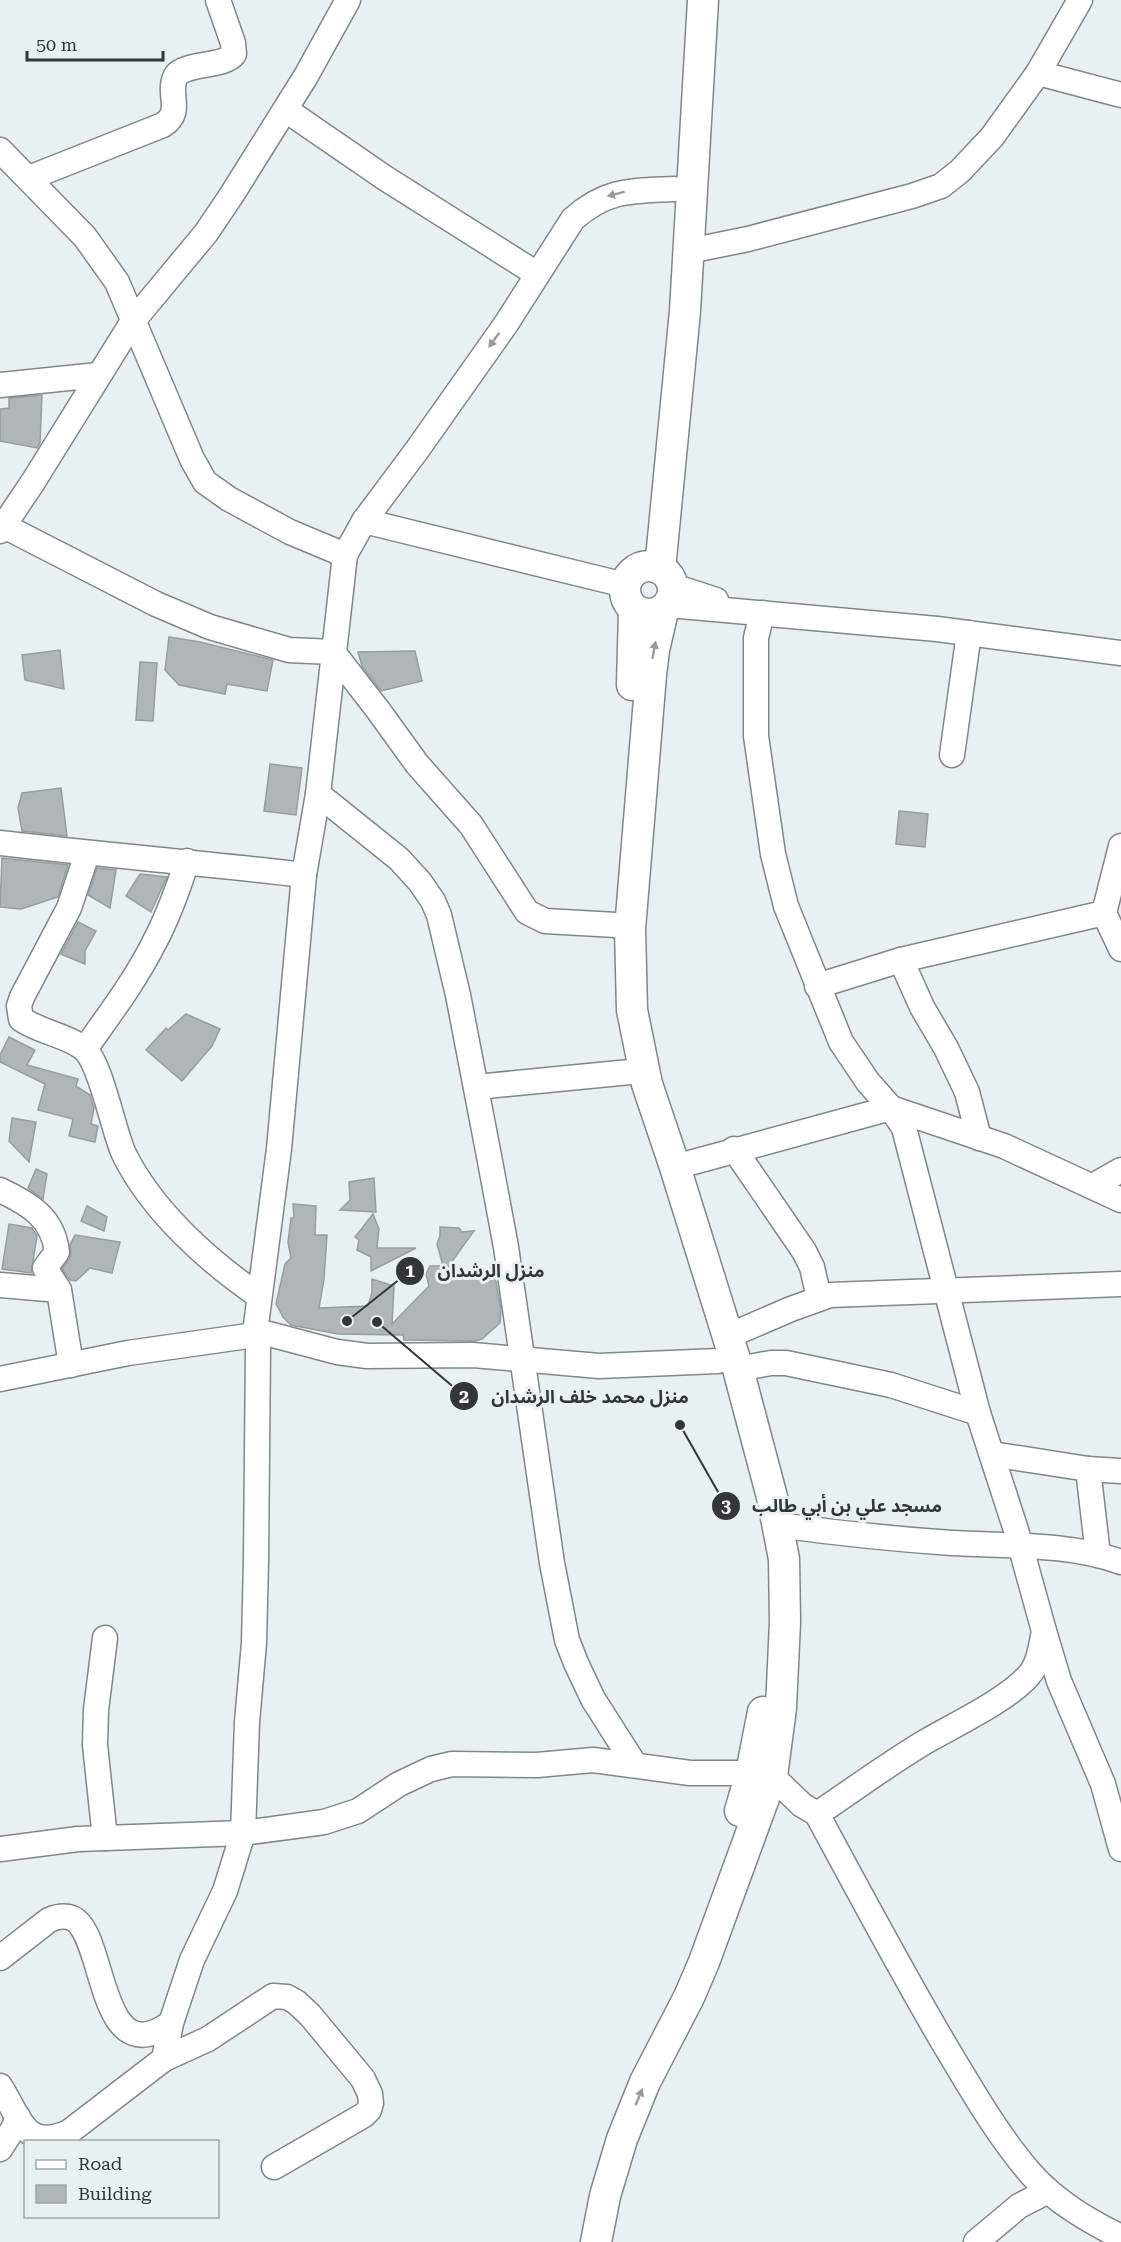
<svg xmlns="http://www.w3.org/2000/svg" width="1121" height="2242" font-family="'Roboto Serif','Noto Sans Arabic',serif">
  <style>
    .building { fill: #b0b6b7; stroke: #979e9f; stroke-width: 1.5 }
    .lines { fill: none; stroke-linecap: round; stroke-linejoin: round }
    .minor-casing { stroke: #818788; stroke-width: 27 }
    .major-casing { stroke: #818788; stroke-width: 33 }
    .minor { stroke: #fff; stroke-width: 24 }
    .major { stroke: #fff; stroke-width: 30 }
    .oneway { fill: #999a9a }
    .leader { fill: none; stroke: #333636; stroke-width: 2 }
    .callout-dot { fill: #333636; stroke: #e9f0f1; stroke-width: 2 }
    .mark-label { font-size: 18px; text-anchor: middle; font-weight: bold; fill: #fff }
    .callout-label { font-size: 18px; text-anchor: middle; font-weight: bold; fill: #333636; stroke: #e9f0f1; stroke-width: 6; stroke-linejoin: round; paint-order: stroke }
  </style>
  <rect width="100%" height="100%" fill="#e9f0f1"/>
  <g class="building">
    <path d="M42,395l-2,48 -3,5 -37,-7v-32l9,-1v-10z"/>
    <path d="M169,637l31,5 73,18 -6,31 -40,-7 -2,10 -46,-9 -14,-15z"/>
    <path d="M60,650l4,39 -39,-9 -3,-25z"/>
    <path d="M415,651l7,30 -41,10 -19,-25 -4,-14z"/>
    <path d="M140,662l17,1 -4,58 -17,-1z"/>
    <path d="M270,764l32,4 -6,47 -32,-4z"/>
    <path d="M61,788l6,48 -45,-5 -4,-23 4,-15z"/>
    <path d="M899,811l29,3 -3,33 -29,-3z"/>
    <path d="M2,858l66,7 -10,32 -37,12 -21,-2z"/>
    <path d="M97,868l19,2 -6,38 -22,-13z"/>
    <path d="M140,874l27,3 -16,35 -25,-16z"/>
    <path d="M78,922l18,9 -11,20v13l-24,-10z"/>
    <path d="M186,1014l34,15 -8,17 -30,35 -36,-31 20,-22 2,2z"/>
    <path d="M9,1037l26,13 -8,15 51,14 -2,7 14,9 4,13 -3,16 7,2 -3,16 -26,-6 4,-17 -35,-9 7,-26 -45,-22v-7z"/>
    <path d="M12,1118l24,4 -7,40 -20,-21z"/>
    <path d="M36,1169l11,5 -4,25 -15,-11z"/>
    <path d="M374,1178l2,34 -36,-2 10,-10 -1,-18z"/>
    <path d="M293,1204l23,2 -1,29h12l-3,44 -5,29 49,-2 4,-14v-13l22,7 -2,38 37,-38 -3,-12 4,-8h13l-6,-22 3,-8v-9l19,1 3,4 12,-1 -26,36h14v5l32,-1 7,39 -1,13 -18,16 -7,2 -71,-1 -1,-5 -65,-1 -47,-9 -8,-8 -7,-13 9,-40 6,-6 -3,-16 3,-24h3z"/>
    <path d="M87,1206l20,11 -3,14 -23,-10z"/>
    <path d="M373,1214l6,15 -2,19h39l-45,23v-14l-14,-7 2,-10 -4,-3z"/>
    <path d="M9,1224l23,4 5,8 -6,37 -29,-4z"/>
    <path d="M75,1235l45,7 -8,31 -22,-5 -14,13 -6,-1 -8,-11 9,-13 -1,-11z"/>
  </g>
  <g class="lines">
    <g class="minor-casing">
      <g id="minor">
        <path d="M1038,73l83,22"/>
        <path d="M286,110l99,68 152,96"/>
        <path d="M0,150l85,87 32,45 75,177 13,23 24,17 61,33 55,23"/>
        <path d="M29,178l134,-53c22,-14 2,-33 14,-51 15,-12 47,-7 57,-20l-1,-11 -15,-43"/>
        <path d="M689,251l59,-12 164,-43 29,-10 19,-15 32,-34 46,-64 42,-73"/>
        <path d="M0,385l98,-10"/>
        <path d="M364,521l261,64"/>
        <path d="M4,526l152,78 54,23 79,23 44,2 45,58 39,54 54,61 56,87 18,9 71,4"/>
        <path d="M0,531l33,-49 100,-161 73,-88 25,-37 75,-120 42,-76"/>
        <path d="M673,586l43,14"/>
        <path d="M669,605l268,24 184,24"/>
        <path d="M762,613l-6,25v98l17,118 13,52 55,136 27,40 23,26 13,20 74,285 38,117 28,101 15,50 44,103 18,65"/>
        <path d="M952,755l17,-122"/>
        <path d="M318,794l81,65 21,23 13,19 6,14 19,80 31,161 17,91 46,316 15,77 9,23 17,36 42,66"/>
        <path d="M0,843c101,12 203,20 304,32"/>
        <path d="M87,854l-18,54 -47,89 -3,9 2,13c19,13 45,16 62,29 18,13 30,83 41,106 28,57 84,107 135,142"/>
        <path d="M1104,913l17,36"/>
        <path d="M901,960l21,47 24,41 21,44 12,46"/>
        <path d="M817,986l84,-26 203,-47 17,-67"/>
        <path d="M85,1049c24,-34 50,-68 69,-106 14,-26 24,-54 33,-82"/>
        <path d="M476,1087l154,-15"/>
        <path d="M734,1149l70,102 8,16 7,31"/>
        <path d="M675,1167l216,-59 113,38 117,54"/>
        <path d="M1093,1186l28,-16"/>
        <path d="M0,1190c30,14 53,28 57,62l-12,16 14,22 12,75"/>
        <path d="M0,1285l59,5"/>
        <path d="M256,1325l23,-176 25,-274 14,-81 27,-239 19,-34 53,-71 89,-126 67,-105c34,-30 58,-28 101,-30"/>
        <path d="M269,1334l68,18 30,4 106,-1 126,11 119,-5"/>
        <path d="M726,1337l65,-28 39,-14 291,-11"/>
        <path d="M738,1369l33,-6h15l105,22 87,28"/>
        <path d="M0,1379l128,-26 120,-17"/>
        <path d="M992,1454l96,15 33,2"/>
        <path d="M1088,1469l10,86"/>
        <path d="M778,1525c58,8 116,14 174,18 55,3 117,0 169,19"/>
        <path d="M105,1638l-9,72 -1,35 10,93"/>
        <path d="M817,1814c36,-24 71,-50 108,-72 29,-17 83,-42 104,-67 10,-11 12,-29 15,-44"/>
        <path d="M0,1849l78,-10 165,-6 81,-11 34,-11 41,-27 32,-15 21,-5 85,1 56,-5 97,13h61l21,3 30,29 15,9c41,76 82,153 126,228 27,45 54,93 89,133 24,27 57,46 89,62"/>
        <path d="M0,1958l49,-38c7,-3 15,-5 23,-2 32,14 26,136 83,114 6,-2 11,-6 16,-9"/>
        <path d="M164,2059l44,-20 65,-43 14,1 9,5 14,13 53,64 7,15 1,9 -2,7 -5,5 -90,52"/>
        <path d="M0,2086c20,31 24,66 69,46l95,-73 7,-36 21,-63 33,-69 18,-58 4,-111 7,-79 2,-82 2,-215"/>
        <path d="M0,2149l13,-20 5,-12"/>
        <path d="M976,2242l43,-36 29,-15"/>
      </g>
    </g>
    <g class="major-casing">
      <g id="major">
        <circle cx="649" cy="590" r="24"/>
        <path d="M660,569l25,-258 18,-311"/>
        <path d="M632,685l2,-75"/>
        <path d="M740,1811l11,-38 12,-61"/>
        <path d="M596,2242l9,-46 17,-57 23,-57 44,-85 15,-35 68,-186 9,-68 4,-86 -1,-63 -12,-62 -34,-128 -63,-202 -28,-83 -15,-74 -2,-81 21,-254 3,-25 9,-39"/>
      </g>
    </g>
    <use href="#minor" class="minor"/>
    <use href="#major" class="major"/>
  </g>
  <defs><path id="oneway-solid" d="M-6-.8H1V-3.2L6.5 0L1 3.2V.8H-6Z" transform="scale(1.5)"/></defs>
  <g class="oneway">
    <use href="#oneway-solid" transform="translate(616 194) rotate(165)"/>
    <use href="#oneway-solid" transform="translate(494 340) rotate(126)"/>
    <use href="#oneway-solid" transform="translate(654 650) rotate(-80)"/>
    <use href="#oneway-solid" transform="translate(639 2097) rotate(-67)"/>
  </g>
  <path class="leader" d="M347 1321L410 1271M377 1322L464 1396M680 1425L726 1506"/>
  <g class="callout-dot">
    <circle cx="347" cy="1321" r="6"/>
    <circle cx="377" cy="1322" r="6"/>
    <circle cx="680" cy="1425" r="6"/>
    <circle cx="410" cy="1271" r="15"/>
    <circle cx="464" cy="1396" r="15"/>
    <circle cx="726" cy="1506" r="15"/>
  </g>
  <g class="mark-label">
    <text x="410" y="1277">1</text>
    <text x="464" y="1403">2</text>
    <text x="726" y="1512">3</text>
  </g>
  <g class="callout-label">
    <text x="491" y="1277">منزل الرشدان</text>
    <text x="590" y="1403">منزل محمد خلف الرشدان</text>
    <text x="847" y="1512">مسجد علي بن أبي طالب</text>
  </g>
  <rect x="24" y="2140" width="195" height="78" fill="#e9f0f1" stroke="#a0a6a6" stroke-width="1.5"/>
  <rect x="36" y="2160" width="30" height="9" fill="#ffffff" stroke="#a0a6a6" stroke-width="1.5"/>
  <text x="78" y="2170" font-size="18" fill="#333636">Road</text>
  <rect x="36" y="2185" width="30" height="18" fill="#b0b6b7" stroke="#a0a6a6" stroke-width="1.5"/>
  <text x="78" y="2200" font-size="18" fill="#333636">Building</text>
  <path d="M27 51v9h136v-9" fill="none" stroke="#333636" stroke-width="3"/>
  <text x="36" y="51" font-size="18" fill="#333636" stroke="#e9f0f1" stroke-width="4.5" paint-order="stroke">50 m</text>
</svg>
